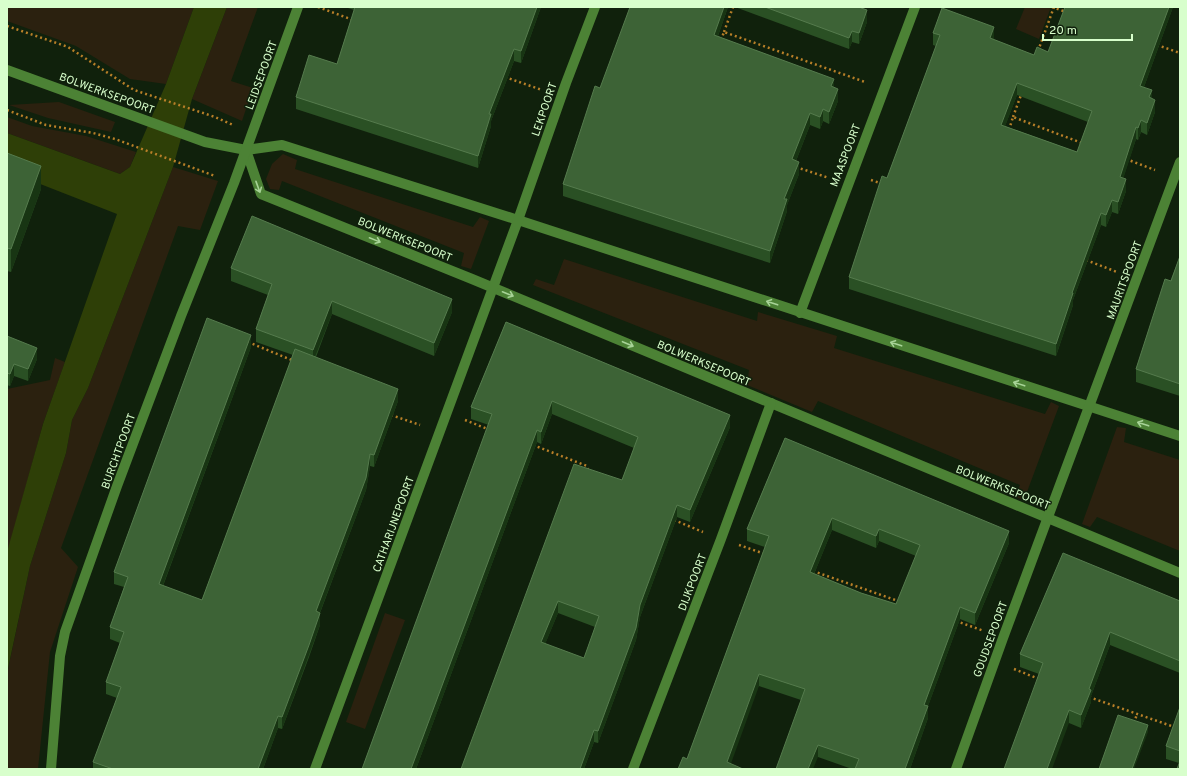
<svg xmlns="http://www.w3.org/2000/svg" width="1187" height="776" font-family="Overpass,sans-serif">
  <style>
    .green { fill: #2b210f }
    .water { fill: #2e3f07 }
    .lines { fill: none; stroke-linecap: round; stroke-linejoin: round }
    .path { stroke: #b77f28; stroke-width: 2.5; stroke-dasharray: 2 3; stroke-linecap: butt }
    .minor { stroke: #4c8235; stroke-width: 10 }
    .wall { fill: #2a5024; fill-rule: evenodd }
    .shaded-wall { fill: #183513 }
    .building { fill: #3d6336; stroke: #557b4d; fill-rule: evenodd }
    .oneway { stroke: #a7d397 }
    .labels { text-anchor: middle; stroke-width: 3; stroke-linejoin: round; paint-order: stroke }
    .street-label { font-size: 11px; fill: #d8ffcc; stroke: #10210c }
  </style>
  <rect width="100%" height="100%" fill="#10210c"/>
  <g class="green">
    <path d="M7,7h187l-28,77 -36,-5 -54,-33 -69,-25z"/>
    <path d="M227,7h31l-27,74 22,7 -11,33 -50,-22z"/>
    <path d="M1025,7h26l-12,32 -23,-10z"/>
    <path d="M59,102l56,20 -4,10 -63,-14 -39,-13z"/>
    <path d="M7,117l25,9 54,10 50,16 -6,15 -10,7 -113,-41z"/>
    <path d="M283,154l14,6 -2,9 178,58 7,-10 9,4 -18,48 -10,-3 3,-13 -182,-72 -3,9 -9,-1 -4,-10 6,-15z"/>
    <path d="M173,167l45,14 -18,49 -22,-4 -117,322 17,19 -28,85 -12,117h-31l1,-100 22,-103 36,-113 6,-33 16,-32z"/>
    <path d="M564,259l193,62 1,-9 79,24 -3,12 211,66 6,-12 8,4 -35,94 -9,-3 5,-12 -202,-84 -6,11 -65,-27 2,-15 -216,-85 3,-6 18,6z"/>
    <path d="M55,358l10,4 -22,62 -36,131v-166l43,-9z"/>
    <path d="M1117,427l9,1 -2,14 56,18v91l-83,-34 -7,10 -8,-3z"/>
    <path d="M385,613l20,7 -40,109 -19,-7z"/>
  </g>
  <path class="water" d="M194,7h33l-35,92 -19,68 -85,221 -16,32 -6,33 -36,113 -23,107v-121l36,-128 74,-210 -110,-43v-38l113,41 10,-7 36,-83z"/>
  <g class="lines">
    <g class="path">
      <path d="M318,7l35,13"/>
      <path d="M1052,7l14,5"/>
      <path d="M7,26l61,21 66,43 81,27 18,8"/>
      <path d="M724,32l9,-25"/>
      <path d="M721,40l3,-8 141,50"/>
      <path d="M1157,45l23,8"/>
      <path d="M1038,51l16,-44"/>
      <path d="M505,77l37,13"/>
      <path d="M7,110l39,15 47,8 22,6 100,37"/>
      <path d="M1013,117l8,-22"/>
      <path d="M1009,130l4,-13 69,26"/>
      <path d="M1126,159l29,11"/>
      <path d="M796,167l33,11"/>
      <path d="M871,180l12,4"/>
      <path d="M1086,260l31,12"/>
      <path d="M248,342l46,19"/>
      <path d="M391,415l29,10"/>
      <path d="M465,420l25,10"/>
      <path d="M533,445l54,21 1,5"/>
      <path d="M674,520l29,12"/>
      <path d="M739,545l26,9"/>
      <path d="M813,571l88,31"/>
      <path d="M956,621l28,10"/>
      <path d="M1014,669l25,10"/>
      <path d="M1089,697l91,32"/>
      <path d="M1134,723l3,-9"/>
    </g>
    <g class="minor">
      <path d="M7,70l198,72 41,8 36,-5 236,75 662,216"/>
      <path d="M246,150l15,44 211,85 708,294"/>
      <path d="M800,313l115,-306"/>
      <path d="M51,769l9,-113 5,-24 52,-146 64,-170 53,-133 64,-176"/>
      <path d="M315,769l203,-549 48,-137 29,-76"/>
      <path d="M633,769l88,-230 50,-136"/>
      <path d="M956,769l47,-131 177,-476"/>
    </g>
  </g>
  <g class="wall">
    <path d="M345,7h196l-20,56 -7,-2 -23,60v5l-13,42 -182,-59v-12l41,-33 17,-54z"/>
    <path d="M728,7l-10,29 116,52 4,13 -9,23 -6,-3 -3,8 -10,-4 -14,36 3,13 -12,31v6l-17,52 -207,-67v-12l37,-96z"/>
    <path d="M735,7h129l3,15 -8,22 -7,-2 -3,7z"/>
    <path d="M1173,7l-29,80 8,11 3,14 -8,23 -6,-3 -3,8 -2,-1 -13,39 3,13 -8,23 -6,-2 -6,15 -5,-2 -28,75v5l-17,51 -207,-67v-12l38,-99 49,-132 -3,-1v-12l61,7 40,15 14,-3zM1017,95l71,27 -11,30 -72,-26z"/>
    <path d="M7,153l34,36 -30,83 -4,-1z"/>
    <path d="M1180,256v140l-44,-14v-13z"/>
    <path d="M231,268l221,44 -18,44 -102,-42 -16,43 82,44 -24,66 -4,-1 -4,24 -46,123v12l-11,32 -27,72 -4,-1 -15,41h-170v-7l24,-64 -11,-4v-12l14,-39 -10,-4v-12l14,-40 -10,-3v-12l137,-225 -88,239 39,14 91,-245 -37,-13v-13l12,-34 -37,-14z"/>
    <path d="M506,322l224,105 -40,95 -13,-5 -37,100 -4,23 -38,103 -4,-1 -10,27h-123l161,-289 12,-32 -82,-34 -11,30 -4,-2 -121,327h-54l127,-344 -18,-6v-12zM558,613l37,14 -11,31 -39,-14z"/>
    <path d="M7,336l30,23 -9,22 -14,-5 -4,10 -3,-1z"/>
    <path d="M785,438l224,105 -34,82 -15,-6 -32,87v12l-18,51h-58l-34,-12 -17,-57 -42,-14 -72,73 78,-212 -18,-6v-12zM832,530l44,18 3,-7 37,15 -20,48 -35,-11 -47,-19z"/>
    <path d="M1180,601v72l-70,-28 -19,51v6l-10,26 -12,-5 -30,-49 -19,-7v-13z"/>
    <path d="M1180,707v62l-1,-6 -13,-4v-13z"/>
  </g>
  <g class="shaded-wall">
    <path d="M537,7h4l-20,56v-12z"/>
    <path d="M724,7h4l-14,40v-12z"/>
    <path d="M1169,7h4l-33,91v-12z"/>
    <path d="M867,10v12l-8,22v-11z"/>
    <path d="M994,27v12l-4,11v-12z"/>
    <path d="M852,31v11l-3,7v-11z"/>
    <path d="M514,49v12l-23,60v5l-13,42v-12l11,-42z"/>
    <path d="M834,79v12l-3,-5z"/>
    <path d="M1017,83v12l-16,42v-12z"/>
    <path d="M838,89v12l-9,23v-12z"/>
    <path d="M1152,90v12l-3,-5z"/>
    <path d="M1155,100v12l-8,23v-12z"/>
    <path d="M823,109v12l-3,8v-12z"/>
    <path d="M810,113v12l-18,46v-12z"/>
    <path d="M1141,120v12l-3,8v-12z"/>
    <path d="M1136,127v12l-16,50v-12z"/>
    <path d="M799,162v12l-12,31v6l-17,52v-12l14,-52z"/>
    <path d="M41,166v23l-30,83v-23z"/>
    <path d="M1126,179v12l-8,23v-12z"/>
    <path d="M1112,200v12l-6,15v-12z"/>
    <path d="M1101,213v12l-28,75v5l-17,51v-12l16,-51z"/>
    <path d="M452,299v13l-18,44v-13z"/>
    <path d="M332,301v13l-19,48v-12z"/>
    <path d="M251,335v12l-92,249v-12z"/>
    <path d="M37,348v11l-9,22v-12z"/>
    <path d="M14,364v12l-4,10v-12z"/>
    <path d="M398,389v12l-24,66v-12z"/>
    <path d="M552,401v13l-11,30v-12z"/>
    <path d="M730,415v12l-40,95v-12z"/>
    <path d="M537,430v12l-121,327h-5z"/>
    <path d="M370,454v12l-4,24 -50,133v-12z"/>
    <path d="M677,505v12l-37,100 -4,23 -38,103v-12l42,-126z"/>
    <path d="M832,518v12l-22,54v-12z"/>
    <path d="M879,529v12l-3,7v-12z"/>
    <path d="M1009,531v12l-34,82v-12z"/>
    <path d="M558,601v12l-17,41v-12z"/>
    <path d="M960,607v12l-36,98v-12z"/>
    <path d="M320,613v12l-38,104v-12z"/>
    <path d="M1110,632v13l-19,51v6l-10,26v-13l8,-26z"/>
    <path d="M759,674v12l-30,83 -2,-7z"/>
    <path d="M928,706v12l-18,51h-5z"/>
    <path d="M1069,710v13l-17,46h-5z"/>
    <path d="M278,716v12l-15,41h-5z"/>
    <path d="M1148,725v7l-14,37h-2z"/>
    <path d="M594,730v12l-10,27h-4z"/>
    <path d="M818,745v12l-5,12h-5z"/>
  </g>
  <g class="building">
    <path d="M355,7h182l-16,44 -7,-2 -25,65h2l-13,42 -182,-59 13,-42 28,9z"/>
    <path d="M630,7h94l-10,28 120,44 -3,7 7,3 -9,23 -6,-3 -3,8 -10,-4 -18,46 7,3 -15,37h3l-17,52 -207,-67 32,-98 5,2z"/>
    <path d="M765,7h97l-1,1 6,2 -8,23 -7,-2 -3,7z"/>
    <path d="M1065,7h104l-29,79 12,4 -3,7 6,3 -8,23 -6,-3 -3,8 -2,-1 -16,50 6,2 -8,23 -6,-2 -6,15 -5,-2 -29,80h1l-17,51 -207,-67 33,-101 5,2 53,-143 -7,-2 9,-25 52,19 -4,11 44,17 3,-8 11,5zM1017,83l75,28 -15,41 -76,-27z"/>
    <path d="M7,153l34,13 -30,83 -4,-1z"/>
    <path d="M252,216l200,83 -18,44 -102,-42 -19,49 -57,-21 16,-45 -41,-16z"/>
    <path d="M1180,256v128l-44,-15 29,-90 6,2z"/>
    <path d="M207,318l44,17 -92,249 43,16 93,-251 103,40 -24,66 -4,-1 -4,24 -50,133 4,2 -11,32 -27,72 -4,-1 -20,53h-145l-20,-7 28,-75 -15,-5 18,-50 -14,-5 18,-50 -14,-5z"/>
    <path d="M506,322l224,93 -40,95 -13,-5 -37,100 -4,23 -38,103 -4,-1 -14,39h-119l113,-305 48,16 16,-43 -86,-36 -11,31 -4,-2 -126,339h-49l130,-355 -21,-7zM558,601l41,15 -15,42 -43,-16z"/>
    <path d="M7,336l30,12 -9,21 -14,-5 -4,10 -3,-1z"/>
    <path d="M785,438l224,93 -34,82 -15,-6 -36,98 4,1 -23,63h-50l4,-10 -41,-14 -10,24h-32l29,-80 -46,-15 -32,88 16,7h-65l5,-12 4,2 82,-223 -22,-7zM832,518l44,18 3,-7 41,16 -24,59 -35,-11 -51,-21z"/>
    <path d="M1063,553l117,48v60l-70,-29 -21,57 2,1 -10,25 -12,-5 -22,59h-43l39,-106 -23,-9z"/>
    <path d="M1180,707v44l-14,-5z"/>
    <path d="M1118,715l30,10 -16,44h-33z"/>
    <path d="M1180,761v8h-3z"/>
  </g>
  <defs><path id="oneway-shaft" d="M-6 0H5M1.5-3L5.5 0L1.5 3" fill="none" stroke-width="1.6" stroke-linecap="round" stroke-linejoin="round"/></defs>
  <g class="oneway">
    <use href="#oneway-shaft" transform="translate(258 187) rotate(70)"/>
    <use href="#oneway-shaft" transform="translate(375 240) rotate(22)"/>
    <use href="#oneway-shaft" transform="translate(508 294) rotate(22)"/>
    <use href="#oneway-shaft" transform="translate(772 303) rotate(-162)"/>
    <use href="#oneway-shaft" transform="translate(628 344) rotate(23)"/>
    <use href="#oneway-shaft" transform="translate(896 344) rotate(-162)"/>
    <use href="#oneway-shaft" transform="translate(1019 384) rotate(-162)"/>
    <use href="#oneway-shaft" transform="translate(1143 424) rotate(-162)"/>
  </g>
  <g class="labels">
    <g class="street-label">
      <text transform="translate(261 75) rotate(-70)" y="4">LEIDSEPOORT</text>
      <text transform="translate(107 93) rotate(20)" y="4">BOLWERKSEPOORT</text>
      <text transform="translate(544 109) rotate(-71)" y="4">LEKPOORT</text>
      <text transform="translate(845 155) rotate(-69)" y="4">MAASPOORT</text>
      <text transform="translate(405 239) rotate(22)" y="4">BOLWERKSEPOORT</text>
      <text transform="translate(1124 280) rotate(-70)" y="4">MAURITSPOORT</text>
      <text transform="translate(704 363) rotate(23)" y="4">BOLWERKSEPOORT</text>
      <text transform="translate(118 451) rotate(-70)" y="4">BURCHTPOORT</text>
      <text transform="translate(1003 487) rotate(22)" y="4">BOLWERKSEPOORT</text>
      <text transform="translate(393 524) rotate(-70)" y="4">CATHARIJNEPOORT</text>
      <text transform="translate(692 582) rotate(-69)" y="4">DIJKPOORT</text>
      <text transform="translate(990 639) rotate(-70)" y="4">GOUDSEPOORT</text>
    </g>
  </g>
  <rect width="1187" height="776" fill="none" stroke="#d8ffcc" stroke-width="16"/>
  <path d="M1043 34v6h89v-6" fill="none" stroke="#d8ffcc" stroke-width="2"/>
  <text x="1049" y="34" font-size="12" fill="#d8ffcc" stroke="#10210c" stroke-width="3" paint-order="stroke">20 m</text>
</svg>
